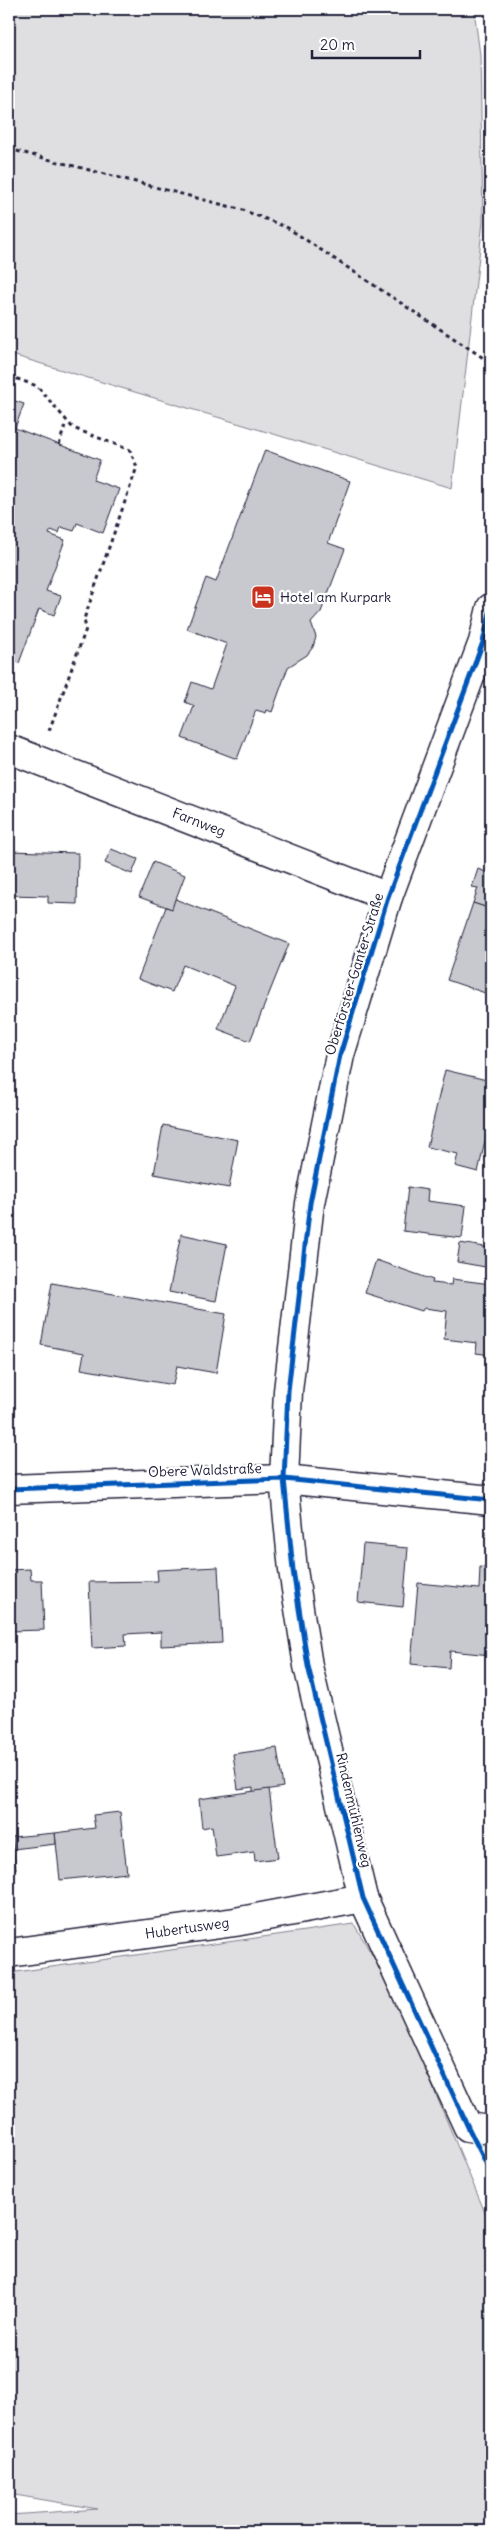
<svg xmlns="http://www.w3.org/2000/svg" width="500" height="2540" font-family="Delius,sans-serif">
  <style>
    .green { fill: #dfdfe2; stroke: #80808e }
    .building { fill: #c8c8cf; stroke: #22223b }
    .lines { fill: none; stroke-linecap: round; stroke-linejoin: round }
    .minor-casing { stroke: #22223b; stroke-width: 31 }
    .path { stroke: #22223b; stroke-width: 3; stroke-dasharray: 4 4; stroke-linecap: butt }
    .minor { stroke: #fff; stroke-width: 28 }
    .cycleway-casing { stroke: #fff; stroke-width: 8 }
    .cycleway { stroke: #0057b8; stroke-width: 5 }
    .labels { text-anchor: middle; stroke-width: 4.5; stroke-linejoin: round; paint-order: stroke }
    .poi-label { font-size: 14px; fill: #22223b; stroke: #fff; text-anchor: start }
    .street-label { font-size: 14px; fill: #22223b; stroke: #fff }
  </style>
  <rect width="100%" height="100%" fill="#fff"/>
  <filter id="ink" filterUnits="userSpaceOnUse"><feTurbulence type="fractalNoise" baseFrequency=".02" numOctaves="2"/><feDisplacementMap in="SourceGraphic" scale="10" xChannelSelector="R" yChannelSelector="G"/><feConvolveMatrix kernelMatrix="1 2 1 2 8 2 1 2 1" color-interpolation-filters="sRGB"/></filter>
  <g filter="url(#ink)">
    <g class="green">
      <path d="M9,9h465l6,46 3,167 -31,266 -443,-134z"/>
      <path d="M354,1924l38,65 99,238v304h-482v-16l89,-6 -89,-15v-521z"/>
    </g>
    <g class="building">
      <path d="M9,399l15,5 -9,24 85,32 -7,20 26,9 -16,44 -26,-10 -3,8 -13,-4 -2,6 -8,-3 -2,4 16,6 -19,51 15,5 -7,19 -15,-6 -20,54 -5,-2 -5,14z"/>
      <path d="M265,450l85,31 -22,62 17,6 -24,63 -10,11 5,14 -3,10 -6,8 -19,12 -16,45 -5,-2 -1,3 -10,-3 -19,49 -55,-21 12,-32 -9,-4 7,-20 19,7 16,-45 -40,-15 19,-51 10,4z"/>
      <path d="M111,849l27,10 -6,15 -27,-11z"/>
      <path d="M9,851l69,2 -1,51 -29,-1v-7l-39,-1z"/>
      <path d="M153,862l32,13 -13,34 -33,-12z"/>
      <path d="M478,869l13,5v35l-18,-6 5,-15 -6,-1z"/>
      <path d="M175,899l114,45 -39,97 -32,-12 17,-43 -52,-21 -11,27 -34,-13 28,-72 6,2z"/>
      <path d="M473,903l18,6v86l-44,-15z"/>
      <path d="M445,1070l46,11v34l-13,57 -23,-6 3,-12 -31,-7z"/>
      <path d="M163,1125l75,15 -9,48 -75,-14z"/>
      <path d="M408,1187l20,3 -1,11 39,5 -4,32 -59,-7z"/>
      <path d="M181,1234l46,10 -11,57 -47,-9z"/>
      <path d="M460,1243l31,5v20l-34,-6z"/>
      <path d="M376,1260l57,20 -1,3 19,2 1,-6 39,5v71l-15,-2 1,-10 -33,-4 3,-28 -23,-3 -2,3 -57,-18z"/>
      <path d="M52,1283l174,31 -10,59 -39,-7 -4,19 -92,-16 3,-16 -43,-8z"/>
      <path d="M363,1544l45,4 -5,59 -45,-5z"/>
      <path d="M218,1567l4,76 -61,3v-14l-36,2 1,12 -34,2 -3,-66 69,-1 -1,-11z"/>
      <path d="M480,1567l11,2v86l-41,-4 -1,17 -38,-4 7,-81 61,6z"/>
      <path d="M30,1569l1,11h11l2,50 -35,1v-61z"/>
      <path d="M277,1748l6,39 -30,5v-5l-15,2 -5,-35z"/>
      <path d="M269,1789l9,69 -23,3 -1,-9 -38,5 -4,-31 -10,2 -3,-29z"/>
      <path d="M120,1812l7,61 -67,7 -5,-47 40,-5 -2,-13z"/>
      <path d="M55,1833l1,11 -43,5 -1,-12z"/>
      <path d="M12,1837l4,32 -7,1v-32z"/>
    </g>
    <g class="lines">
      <g class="minor-casing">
        <g id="minor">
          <path d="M491,608l-8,34 -95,255 -48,158 -30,148 -22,188 -4,88 9,91 15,96 55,232 105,229 23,3"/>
          <path d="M9,749l379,148"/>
          <path d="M9,1489l275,-10 207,21"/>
          <path d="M9,1953l226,-31 128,-24"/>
        </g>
      </g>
      <g class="path">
        <path d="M9,149l234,61 45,18 203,135"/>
        <path d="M9,376l28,10 36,42 57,22 7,17 -53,152 2,10 -37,102"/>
        <path d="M59,445l7,-23"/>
      </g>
      <use href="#minor" class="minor"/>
      <g class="cycleway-casing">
        <g id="cycleway">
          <path d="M491,608l-8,34 -95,255 -48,158 -30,148 -22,188 -4,88 9,91 15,96 55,232 105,229 23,46"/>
          <path d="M9,1489l275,-10 207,21"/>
        </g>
      </g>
      <use href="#cycleway" class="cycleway"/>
    </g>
  </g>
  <defs>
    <g id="hotel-square" transform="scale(1.25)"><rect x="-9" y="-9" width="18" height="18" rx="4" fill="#c8321e" stroke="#fff"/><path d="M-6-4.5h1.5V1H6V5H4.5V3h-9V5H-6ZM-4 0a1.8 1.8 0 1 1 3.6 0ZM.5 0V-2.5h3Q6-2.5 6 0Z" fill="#fff"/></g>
  </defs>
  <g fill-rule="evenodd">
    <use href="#hotel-square" x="263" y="597"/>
  </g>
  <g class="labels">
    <g class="poi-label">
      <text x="280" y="602">Hotel am Kurpark</text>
    </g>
    <g class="street-label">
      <text transform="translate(199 822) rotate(21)" y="5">Farnweg</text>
      <text transform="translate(354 974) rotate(-73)" y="5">Oberförster-Ganter-Straße</text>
      <text transform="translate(205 1470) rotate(-2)" y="5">Obere Waldstraße</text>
      <text transform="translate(354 1810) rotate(77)" y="5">Rindenmühlenweg</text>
      <text transform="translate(187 1928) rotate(-8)" y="5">Hubertusweg</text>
    </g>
  </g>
  <rect width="500" height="2540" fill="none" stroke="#fff" stroke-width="30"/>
  <rect x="15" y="15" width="470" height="2510" fill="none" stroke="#22223b" stroke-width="2" filter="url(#ink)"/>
  <path d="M312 50v8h108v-8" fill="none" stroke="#22223b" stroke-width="2.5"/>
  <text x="320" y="50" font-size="15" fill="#22223b" stroke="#ffffff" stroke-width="4" paint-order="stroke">20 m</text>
</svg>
